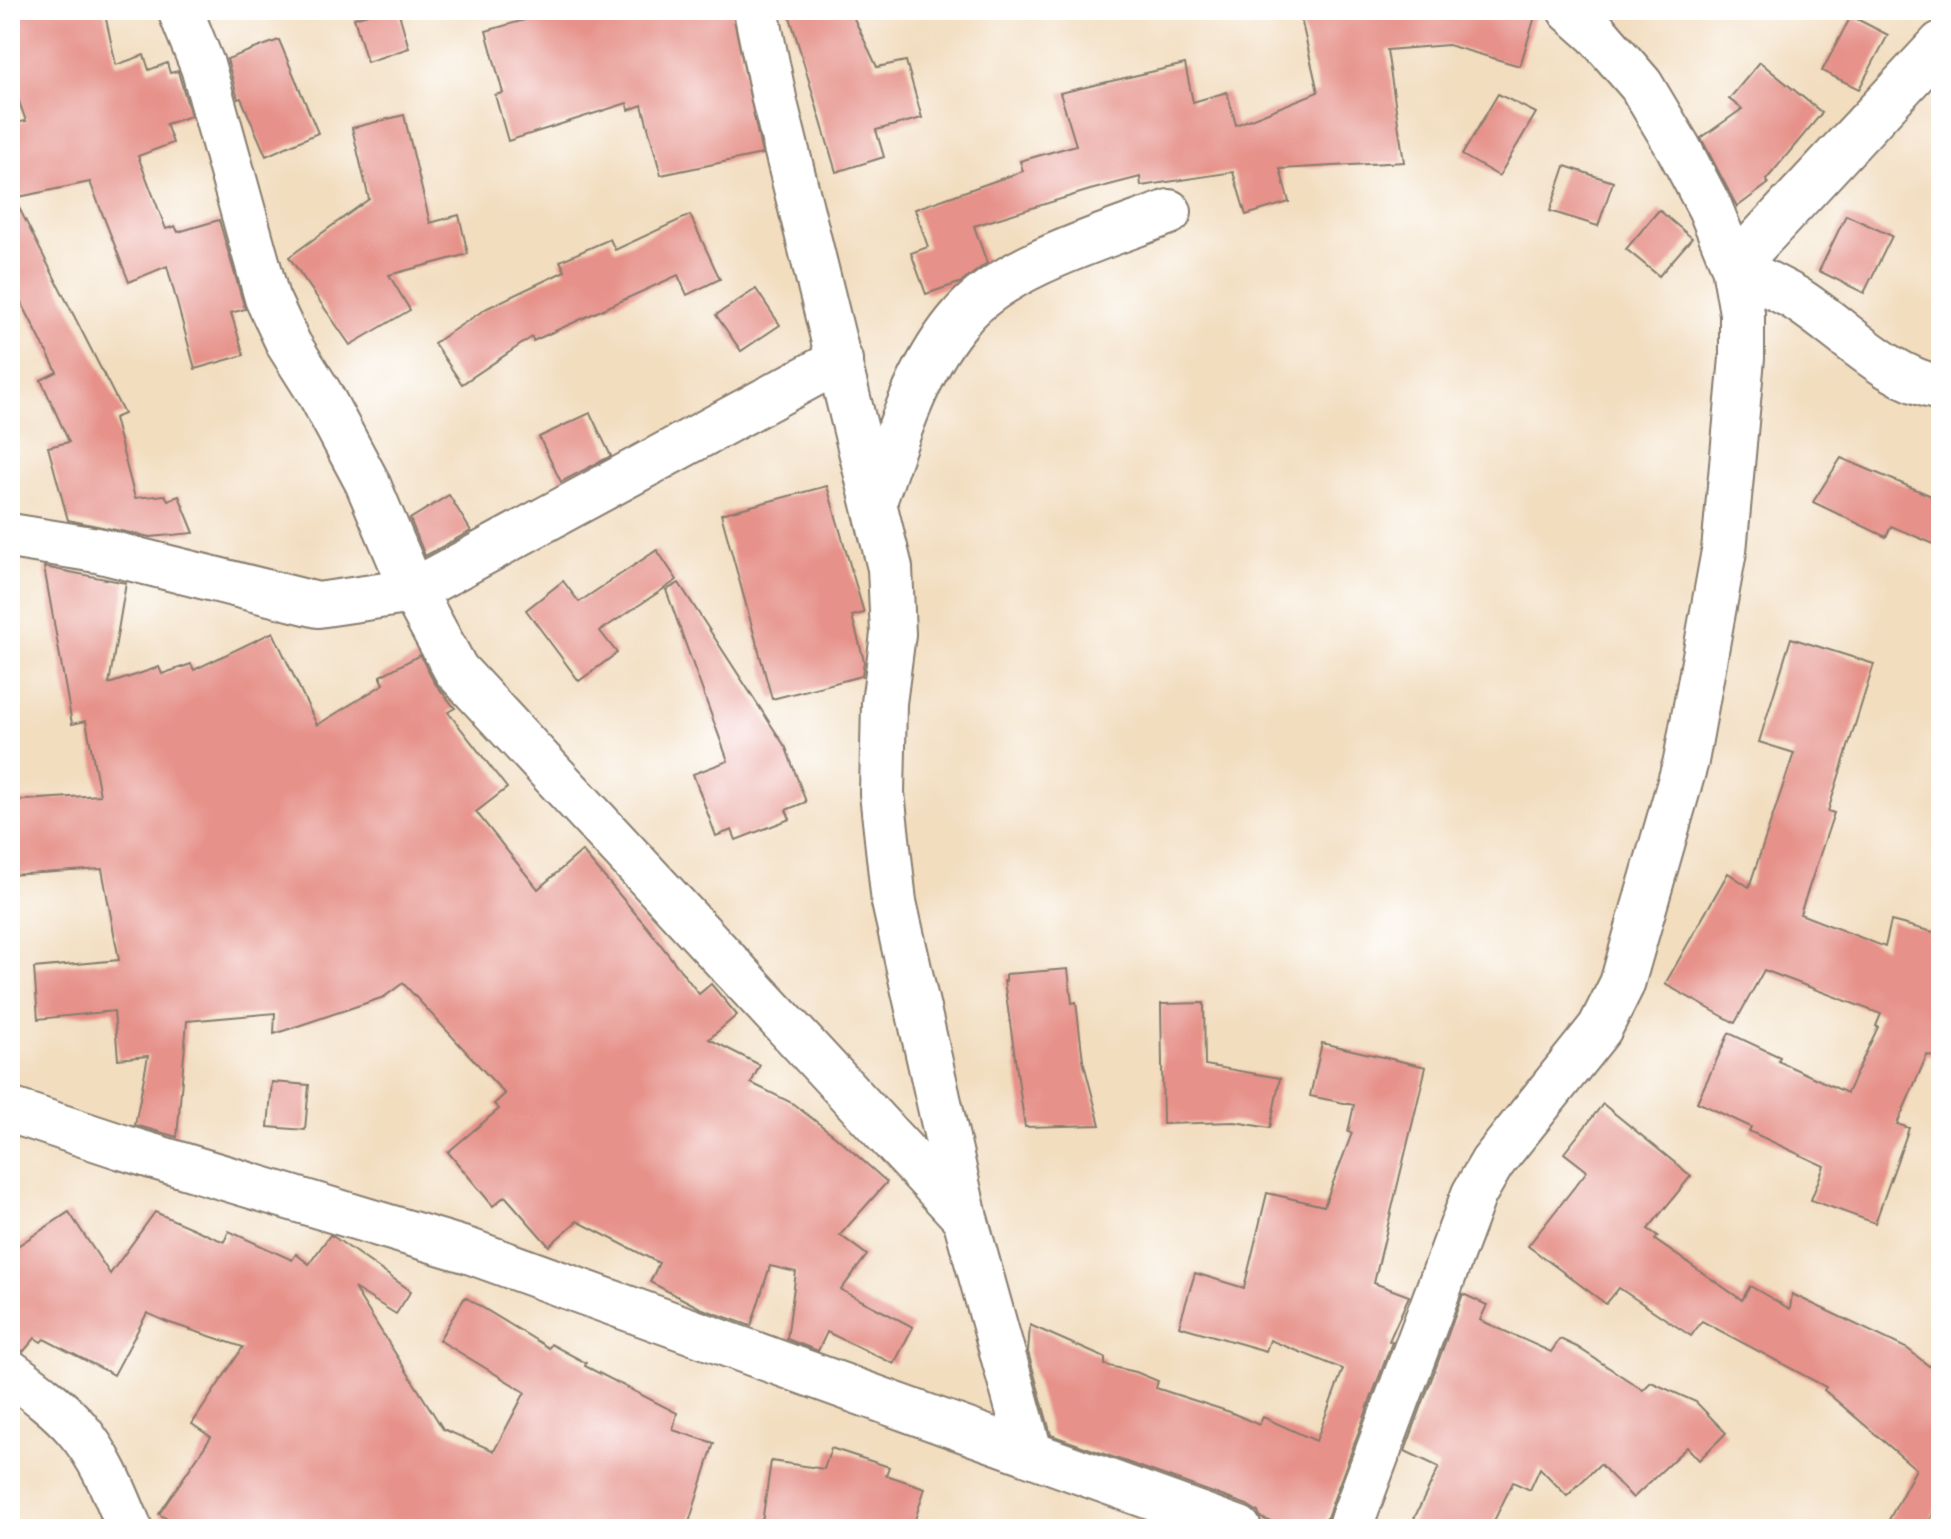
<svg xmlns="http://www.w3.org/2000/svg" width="1951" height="1539" font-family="Itim,sans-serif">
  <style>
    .building { fill: #e69189 }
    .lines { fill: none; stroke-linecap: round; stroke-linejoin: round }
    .street-casing { stroke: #877c6e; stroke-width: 48 }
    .secondary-casing { stroke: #877c6e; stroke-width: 48 }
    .street { stroke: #fff; stroke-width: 44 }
    .secondary { stroke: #fff; stroke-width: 44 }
  </style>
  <rect width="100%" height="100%" fill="#fff"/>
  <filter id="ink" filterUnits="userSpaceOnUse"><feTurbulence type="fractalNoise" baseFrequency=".0125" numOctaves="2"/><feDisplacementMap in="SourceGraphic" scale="16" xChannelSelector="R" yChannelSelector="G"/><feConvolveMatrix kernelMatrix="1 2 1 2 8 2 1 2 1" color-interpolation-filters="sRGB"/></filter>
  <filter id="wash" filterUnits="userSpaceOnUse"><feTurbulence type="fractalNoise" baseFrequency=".006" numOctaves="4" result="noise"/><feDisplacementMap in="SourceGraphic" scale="32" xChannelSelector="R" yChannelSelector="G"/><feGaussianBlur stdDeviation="1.8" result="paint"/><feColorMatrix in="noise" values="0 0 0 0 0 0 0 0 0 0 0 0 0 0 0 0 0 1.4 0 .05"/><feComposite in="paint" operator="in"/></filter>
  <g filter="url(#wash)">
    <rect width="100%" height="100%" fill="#f2ddbf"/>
    <g id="blocks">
      <g class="building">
        <path d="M10,10h94l12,55 28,-10 5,15 18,-7 3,10 8,-2 1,4 12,41 -25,8 7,19 -35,13 28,73 9,-3 3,6 41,-12 26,89 -14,4 13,42 -49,14 -28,-103 -38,16 -39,-100 -76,16 110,216 -10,4 21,80 30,-3 3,5 11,-4 15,37 -44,4 -82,-17 -20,-73 21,-5 -28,-62 16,-8 -47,-92v-156l16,-3 -16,-44z"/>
        <path d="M381,10h17l11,38 -42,14 -13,-44z"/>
        <path d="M559,10h173l30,144 -101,21 -19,-70 -13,5 -2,-7 -119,38 -13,-46 8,-2 -17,-62z"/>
        <path d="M788,10h62l27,57 29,-6 16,57 -46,12 8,27 -48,15z"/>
        <path d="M1299,10h238l-17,56 -72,-21 -61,5 17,112 -124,7 9,33 -43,13 -13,-43 -92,14 -1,-9 -50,13 -116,36 13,37 -25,19 -36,12 -15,-41 17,-6 -13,-38 108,-38 -3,-10 56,-16 -16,-52 125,-29 8,38 34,-10 9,33 82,-33z"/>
        <path d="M1851,16l37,19 -29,54 -37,-18z"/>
        <path d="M279,40l39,93 -52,23 -25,-58 -3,1 -11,-40z"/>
        <path d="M1760,62l62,51 -56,67 2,4 -31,23 -36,-69 41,-29 -13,-10z"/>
        <path d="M1498,94l38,19 -37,63 -37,-21z"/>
        <path d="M404,115l26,108 29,-8 9,39 -79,21 21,35 -60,35 -61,-88 80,-58 -17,-71z"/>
        <path d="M1565,166l48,16 -15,44 -48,-15z"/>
        <path d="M1659,210l33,28 -33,38 -33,-27z"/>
        <path d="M690,215l30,64 -33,16 -9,-20 -145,66 -1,-4 -70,47 -28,-41 53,-35 78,-37 -5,-10 50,-22 5,11z"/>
        <path d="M1846,215l46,21 -28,57 -45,-22z"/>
        <path d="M756,289l24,36 -39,26 -25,-36z"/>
        <path d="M590,413l21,43 -50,26 -22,-45z"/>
        <path d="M1841,458l100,42v47l-50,-21 -5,11 -73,-35z"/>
        <path d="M827,486l37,127 -12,3 12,45 -2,15 -90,23 -51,-185z"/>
        <path d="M449,495l22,36 -46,25 -15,-37z"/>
        <path d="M657,550l20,30 -77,51 17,22 -38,28 -53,-71 37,-29 16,21z"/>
        <path d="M44,567l82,16 -17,101 50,-17 3,7 29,-10 3,6 79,-38 44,93 67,-41 -4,-8 40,-21 14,27 21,26 -7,4 59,76 -31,24 62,77 44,-38 65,76 52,67 12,-10 26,31 -28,24 51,26 -9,18 41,20 43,33 52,46 -47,53 27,20 -26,35 72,37 -19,37 -67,-32 -9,19 -31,-12 9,-67 -26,-6 -19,60 -51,-18 -50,-26 9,-19 -82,-42 -28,25 -44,-50 -12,10 -45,-54 51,-43 -5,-5 11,-10 -102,-111 -19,14 -110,37 1,-21 -88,8 -10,116 -42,-12 13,-69 -30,3 -4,-48 -76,8 -4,-51 85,-8 -17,-91 -92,6v-74l90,-6 -14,-74 -14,3z"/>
        <path d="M679,583l107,165 20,54 -20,8 4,9 -54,21 -4,-10 -16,6 -23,-62 35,-13 -62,-171z"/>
        <path d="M1791,638l83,26 -46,147 6,2 -34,101 85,33 6,-26 50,13v125l-14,-4 -30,69 12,4 -34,95 -64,-23 13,-34 -75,-35 2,-4 -54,-25 32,-69 51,24 -2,4 69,32 31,-66 -2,-1 5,-12 -117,-44 -29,53 -70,-39 63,-111 21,14 45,-134 -35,-11z"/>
        <path d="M1068,969l4,34 4,-1 7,58 17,65 -75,2 -21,-146h2v-7z"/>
        <path d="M1204,1003l1,62 75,13 -10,50 -35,-6 -72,2 -2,-120z"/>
        <path d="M1322,1043l104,24 -52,216 35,13 -20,45 3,1 -66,178 -1,9h-33l-31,-11 -3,-6 -11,-7 -196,-70 -23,-83 2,-27 75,33v7l31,7 22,9 -2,7 74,24 29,13 4,-8 53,24 27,-72 -73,-29 -4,11 -87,-25 16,-53 49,15 23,-95 57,13 28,-73 -4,-1 6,-27 -44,-9z"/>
        <path d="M272,1082l37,3 -4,45 -37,-3z"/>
        <path d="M1603,1104l88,72 -43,53 10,7 -3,4 87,60 8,-14 40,23 2,-15 116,55 33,27v124l-16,29h-41l32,-60 -92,-79 2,-3 -124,-66 -11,15 -72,-48 -13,16 -78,-58 59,-75 -23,-18z"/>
        <path d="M69,1212l41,62 45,-62 69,30 5,-11 63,29 4,-6 13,10 21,-29 4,2 77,54 -15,23 -42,-26 89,141 51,22 31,-59 -86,-52 26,-43 84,51 2,-4 35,19 -1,3 92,47 -4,17 41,13 -27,86h-504l-24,-15 52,-77 -19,-13 51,-77 -76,-25 -20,-9 -33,62 -70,-36 -3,3 -6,-4 -11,13 -14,-4v-96z"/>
        <path d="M1463,1294l24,11 -7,15 71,32 9,-13 17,8 66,43 8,-8 45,20 30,31 -27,27 -12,-13 -54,51 -33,-34 -33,32 -27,-28 -10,22 -17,-8 -23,47h-81l30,-62 -34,-16z"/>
        <path d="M831,1448l58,19 -3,8 39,13 -13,41h-151l10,-68 53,8z"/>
      </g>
    </g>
  </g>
  <g filter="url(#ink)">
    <use href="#blocks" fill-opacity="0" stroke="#877c6e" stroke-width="2"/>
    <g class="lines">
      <g class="street-casing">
        <g id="street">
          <path d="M180,10l23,57 64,231 22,47 31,49 47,88 46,109 43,79 508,547"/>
          <path d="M756,10l19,93 115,465 3,66 -9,69 -2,90 12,109 71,316 65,234"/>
          <path d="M1941,44l-207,223c20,10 41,20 61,31 47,29 90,80 146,90"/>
          <path d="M875,499c22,-62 42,-132 87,-183 43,-51 145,-80 207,-104"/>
          <path d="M10,536l87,14 221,55 95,-14 427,-231"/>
          <path d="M10,1372c23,17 48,35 67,57 25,29 39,66 53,100"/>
          <path d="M1349,1529l125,-335 18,-31 108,-135 22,-44 64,-223 38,-210 18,-193v-45l-8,-46 -24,-59 -32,-61 -37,-62 -44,-51 -27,-24"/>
        </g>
      </g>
      <g class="secondary-casing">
        <path id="secondary" d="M10,1110l115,38 344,103 770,278"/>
      </g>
      <use href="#street" class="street"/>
      <use href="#secondary" class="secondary"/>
    </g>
  </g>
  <rect width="1951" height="1539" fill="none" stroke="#fff" stroke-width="40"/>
</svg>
